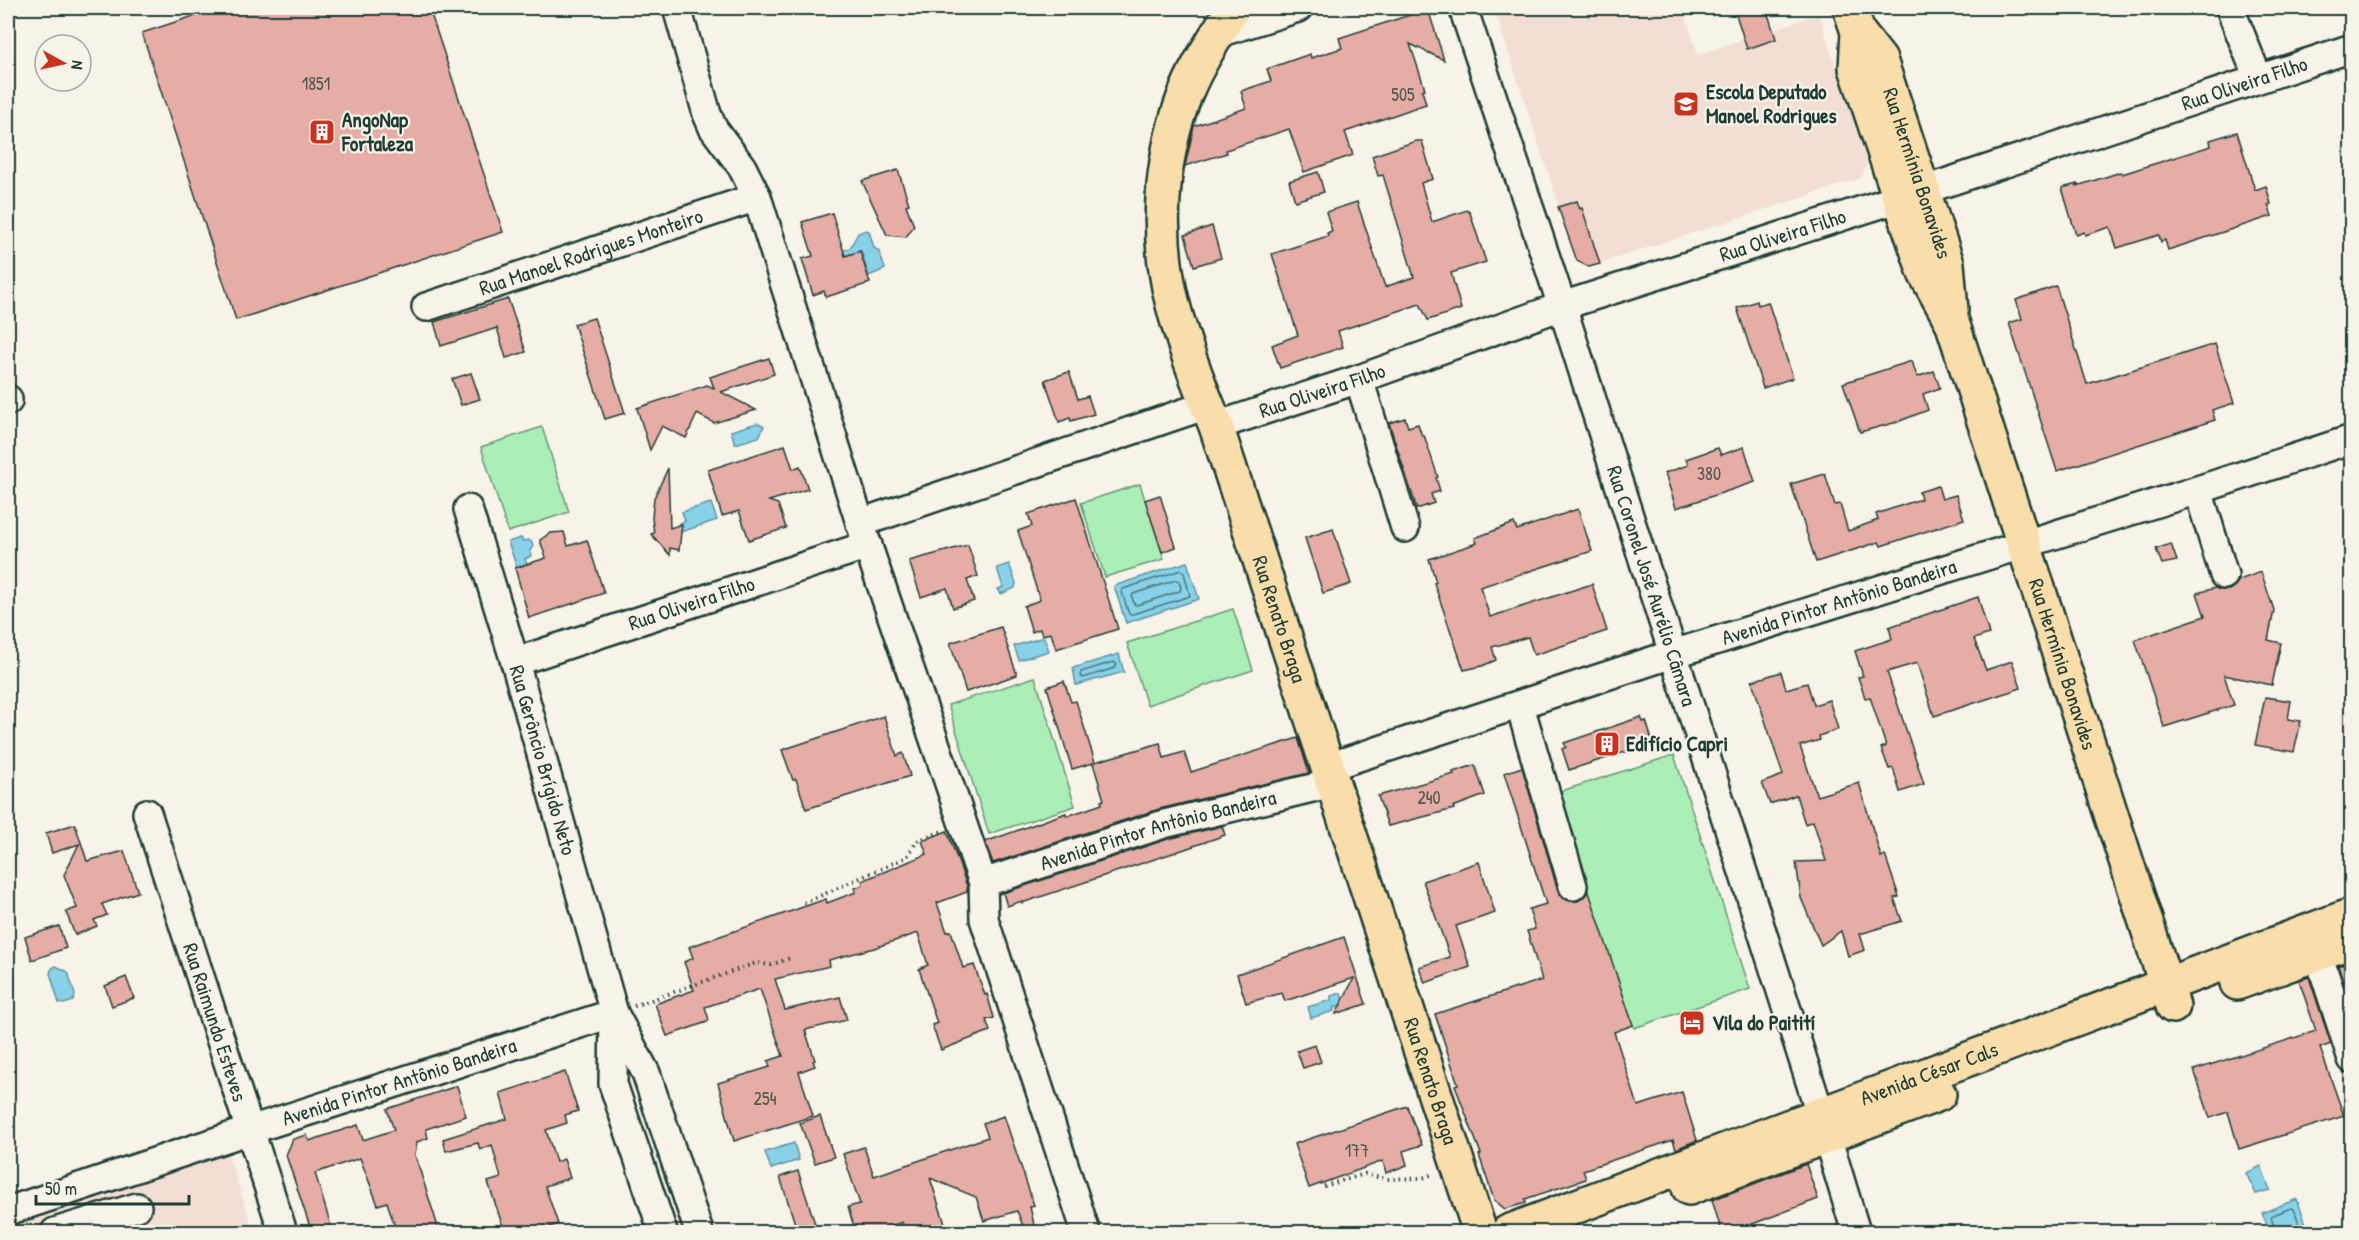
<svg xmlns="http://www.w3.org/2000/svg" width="2359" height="1240" font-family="'Patrick Hand',sans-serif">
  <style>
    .built { fill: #f2ded4 }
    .green { fill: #aceeb7; stroke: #669676; stroke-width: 1.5 }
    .water { fill: #88d1e9; stroke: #5e96a1; stroke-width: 1.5 }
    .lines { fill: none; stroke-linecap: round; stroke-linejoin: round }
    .shore { stroke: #49787c; stroke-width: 1.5 }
    .building { fill: #e6aca6; stroke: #1f3d34; stroke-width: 1.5 }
    .minor-casing { stroke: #1f3d34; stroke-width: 32 }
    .major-casing { stroke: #1f3d34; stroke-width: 38 }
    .path { stroke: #1f3d34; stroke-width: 4; stroke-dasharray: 1.5 4.5; stroke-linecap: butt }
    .minor { stroke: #f7f3e8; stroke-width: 27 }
    .major { stroke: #f9deab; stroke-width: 33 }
    .labels { text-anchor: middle; stroke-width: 4.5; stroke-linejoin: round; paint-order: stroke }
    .number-label { font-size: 18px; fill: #515950 }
    .street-label { font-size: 21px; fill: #1f3d34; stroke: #f7f3e8 }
    .poi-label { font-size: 21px; font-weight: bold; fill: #1f3d34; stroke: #f7f3e8; text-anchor: start }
  </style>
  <rect width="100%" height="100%" fill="#f7f3e8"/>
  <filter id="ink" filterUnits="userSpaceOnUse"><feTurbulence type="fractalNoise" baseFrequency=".0167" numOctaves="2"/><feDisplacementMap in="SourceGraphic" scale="12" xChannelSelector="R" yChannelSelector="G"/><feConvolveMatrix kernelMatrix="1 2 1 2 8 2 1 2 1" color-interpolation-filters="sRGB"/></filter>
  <g filter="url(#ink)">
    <g class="built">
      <path d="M1494,8h189l15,47 121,-41 48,149 -6,15 -272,89 -12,-6z"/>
      <path d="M228,1153l26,79h-246v-6z"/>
    </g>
    <g class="green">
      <path d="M542,427l27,85 -61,20 -27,-85z"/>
      <path d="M1140,484l24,75 -59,18 -24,-74z"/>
      <path d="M1233,609l20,61 -106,35 -20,-62z"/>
      <path d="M1035,677l40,129 -86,28 -41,-129z"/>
      <path d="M1674,755l76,234 -116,39 -79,-235z"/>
    </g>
    <g class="water">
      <path d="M866,230l3,1 5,17 5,3 6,18 -16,7 -8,-25 -18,6 -2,-6 9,-3 8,-15z"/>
      <path d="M757,423l7,3 -5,11 -24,7 -4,-13z"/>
      <path d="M711,503l6,17 -36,12 -3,-8 7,-3 -3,-9z"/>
      <path d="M521,538l2,3 6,-1 3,3 1,4 -3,3 1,6 -6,3 2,6 -10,3 -9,-26z"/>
      <path d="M1187,562l12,37 -73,24 -12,-37z"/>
      <path d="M1009,564l7,19 -1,5 -14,6 -3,-5 5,-2 -6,-19z"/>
      <path d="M1044,637l5,14 -30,9 -5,-14z"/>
      <path d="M1119,654l5,18 -48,13 -3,-17z"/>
      <path d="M56,966l12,6 7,23 -2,6 -9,3 -5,-1 -9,-30 2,-5z"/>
      <path d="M1341,993l2,7 -3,6 -7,2 1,3 -23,7 -3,-11 23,-7v-4z"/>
      <path d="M794,1143l5,17 -28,9 -6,-17z"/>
      <path d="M2261,1166l9,24 -14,4 -10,-21z"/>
      <path d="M2297,1199l12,33h-39l-8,-19z"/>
    </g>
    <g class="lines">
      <g class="shore">
        <path d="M1181,570l3,3 6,23 -57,18h-4l-7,-22 1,-3z"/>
        <path d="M1176,580l3,1 2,7 -1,3 -43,14 -3,-1 -2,-7 1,-3z"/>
        <path d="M1113,662l4,2 -2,4 -32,10 -3,-2 1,-4z"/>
        <path d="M2275,1232l-4,-16 20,-8 3,1 8,23"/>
      </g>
    </g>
    <g class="building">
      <path d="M218,8h211l74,224 -267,88 -94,-287z"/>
      <path d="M1734,8h32l10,31 -29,10z"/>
      <path d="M1428,9l16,51 -34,-16 15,45 -3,1 4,14 -81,28 8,23 -49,17 -15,-43 -63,21 1,3 -42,13 9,-40 52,-18 -5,-17 30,-10 -4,-12 43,-15 1,4 31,-10 -3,-10z"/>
      <path d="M2237,132l18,58 11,-4 5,18 -3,1 4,11 -104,34 -3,-10 -4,2 -2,-7 -42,13 -7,-21 -25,8 -1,-3 -8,3 -14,-47 15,-4v2l44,-14 1,2 89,-28 -1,-6z"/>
      <path d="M1416,141h6l11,38 -12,4 11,39 35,-12 3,3 16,49 -35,11 10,36 -33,11 -8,-16 -82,27 5,16 -63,21 -8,-23 26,-10 -26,-81 56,-18 -1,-3 5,-2 -6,-19 31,-10 28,85 29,-10 -31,-102 -5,1 -6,-20z"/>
      <path d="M898,170l11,34 -3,1 8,21 -8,11 -19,-2 -25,-54z"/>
      <path d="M1318,172l6,20 -29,9 -6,-20z"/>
      <path d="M1577,201l3,8 2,-1 18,56 -11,3 -12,-6 -19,-54z"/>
      <path d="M832,213l13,43 15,-5 10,32 -44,14 -2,-6 -11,4 -11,-36 11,-3 -11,-34z"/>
      <path d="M1212,226l9,32 -27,8 -9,-31z"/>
      <path d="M2056,286l31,98 128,-40 19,59 -22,7 3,10 -158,51 -48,-148 13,-4 -6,-19z"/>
      <path d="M508,299l18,53 -20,6 -9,-30 -56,18 -7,-24z"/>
      <path d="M1757,301l1,4 10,-3 25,76 -30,10 -26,-80z"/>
      <path d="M594,318l31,95 -20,6 -31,-95z"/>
      <path d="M769,358l5,16 -53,18 35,18 -42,13 -17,-9 -11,24 -24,-12 -12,24 -13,-42 70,-23 7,3 -4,-11z"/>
      <path d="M1912,361l5,16 17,-6 6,17 -17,6 5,16 -31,12 -37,10 -17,-49z"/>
      <path d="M1069,372l9,27 10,-3 6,18 -23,7 -1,-3 -11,4 -14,-42z"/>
      <path d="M471,373l9,26 -19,6 -9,-26z"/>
      <path d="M1405,418l3,9 10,-3 4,12 2,-1 14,42 -2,1 4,13 -9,3 3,9 -17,6 -28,-86z"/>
      <path d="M785,445l8,24 7,-3 8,23 -39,12 9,3 8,24 -37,12 -10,-29 -17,5 -14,-46z"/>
      <path d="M1744,447l11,35 -79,26 -11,-35 23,-8 -2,-6 32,-11 3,7z"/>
      <path d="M668,468l2,60 12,-4 -3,26 -9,-2v7l-19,-21 3,-1 -2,-15 2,-20z"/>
      <path d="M1825,474l10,31 5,-1 8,27 30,-11 -2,-6 45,-15 -2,-7 19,-6 4,13 14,-4 8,24 -83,27 -2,-4 -63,20 -25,-78z"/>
      <path d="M1160,495l16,52 -14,5 -17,-52z"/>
      <path d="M1076,498l42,131 -62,20 -5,-16 -9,2 -2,-6 -8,3 -8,-26 16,-6 -22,-69 14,-5 -4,-12z"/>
      <path d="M1578,509l14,42 -112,36 10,30 102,-33 15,47 -73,24 -6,-18 -36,10 4,13 -14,6 -18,4 -30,-87 2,-1 -7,-23 48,-16 -2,-5 39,-15 3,7z"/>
      <path d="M1333,529l18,55 -28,9 -18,-55z"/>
      <path d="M564,532l4,14 19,-6 17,53 -75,25 -14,-50 31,-10 -6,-18 10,-7z"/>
      <path d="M2171,544l6,17 -15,3 -6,-15z"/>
      <path d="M968,545l10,31 -11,4 7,21 -21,7 -6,-20 -26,9 -12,-36z"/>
      <path d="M2261,572l13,38 -6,30 13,3 -9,42 -48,-10 10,30 -70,22 -29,-87 70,-24 -8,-23 18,-5 6,2h8l6,-4 4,-6z"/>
      <path d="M1978,597l11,37 -15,5 12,31 26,-9 9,27 -87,28 -17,-53 -30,9 37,112 -24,8 -7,-24 -4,1 -8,-21 5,-2 -16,-49 -5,1 -7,-21 5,-1 -8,-25 37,-12 -3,-12z"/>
      <path d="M1001,627l16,48 -51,17 -16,-49z"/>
      <path d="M1781,672l5,17 21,-6 7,22 15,-5 9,29 -19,7 1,4 -20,6 17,50 42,-13 22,74 4,-2 14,42 -5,1 8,23 -42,13 5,16 -17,6 -7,-25 -20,14 -20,-47 -5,-36 30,-1 -13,-40 -8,3 -9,-29 -26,9 -8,-21 21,-8 -31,-94z"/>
      <path d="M1064,681l7,21 5,-1 19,61 65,-19 4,15 20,-6 7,20 107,-34 11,35 -150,36 -166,54 -8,-21 81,-29 1,3 35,-12 -1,-3 3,-1 -11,-37 -21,6 -25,-82z"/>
      <path d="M2265,697l26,4 -3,18 13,2 -7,31 -39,-7z"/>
      <path d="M884,716l13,40 6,-3 7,23 -104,33 -10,-30 -3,1 -11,-30z"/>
      <path d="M1641,717l2,5 3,-1 7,22 -84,27 -7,-21 4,-2 -2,-4z"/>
      <path d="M1475,765l10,30 -32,12 1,2 -66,17 -10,-30 76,-22 -1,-2z"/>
      <path d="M1522,767l36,124 5,7 7,3h8l11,-9 44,133 -19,7 24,74 44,-14 15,48 -21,9 -3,-9 -90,30 3,9 -61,20 1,4 -21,6 -11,-9 -15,-45 2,-1 -21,-55 -5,-14 3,-1 -23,-70 107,-34 -15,-49 8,-2 -6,-20 17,-5 -42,-131z"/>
      <path d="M75,824l12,37 37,-10 14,41 -36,12 5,11 -13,5 3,6 -22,9 -9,-23 11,-4 -13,-33 15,-31 -27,9 -6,-20z"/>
      <path d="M1222,826l3,9 -40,14 -163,54v-2l-15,5 -4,-13 165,-54z"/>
      <path d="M947,831l20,55v6l-30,11 10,29 4,-1 12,37 11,-3 11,30 2,-1 7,24 -8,2 4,11 -49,19 -9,-25 5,-2 -18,-54 9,-4 -10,-32 -44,15 -45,12 1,6 -55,13 10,31 55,-13 7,23 -42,10 10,30 -2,1 2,5 -16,6 14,44 -79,25 -16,-58 52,-16 -2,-6 15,-5 -23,-67 -55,18 4,13 -2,2 -40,14 -12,-32 39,-14 -10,-28 9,-4 -4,-11 137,-48 1,4 29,-11 -1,-4 8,-3 -1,-4 65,-27 -5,-13z"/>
      <path d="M1479,862l16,51 -39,13 14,41 -45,16 -6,-16 31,-10 -27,-76z"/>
      <path d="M59,926l7,22 -34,12 -7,-23z"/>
      <path d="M1344,937l22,67 -30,10 18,-36 -69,23 -3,-8 -36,10 -9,-29z"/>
      <path d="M2352,961v45l-14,-40z"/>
      <path d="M126,977l8,21 -22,8 -7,-20z"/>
      <path d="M2309,977l22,67 -11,4 24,68 -105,33 -11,-37 -18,6 -16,-48 122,-39 -17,-51z"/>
      <path d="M1315,1045l6,17 -18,6 -6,-17z"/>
      <path d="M565,1072l13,39 -13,4 2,8 -21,7 10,32 8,-3 6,19 -25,8 13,38 -24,9h-29l-17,-51 13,-4 -9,-33 -12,5 -2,-7 -32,8 -3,-12 64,-20 -7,-26z"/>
      <path d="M457,1086l9,30 -40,13 2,9 -11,4 -2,13 25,78h-43l-10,-31 -9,3 -18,-47 -45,15 18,60h-21l-26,-78 7,-16 14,-4 2,6 49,-16 5,15 31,-10 -7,-21z"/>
      <path d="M1407,1106l15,39 -19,6 4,14 -21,8 -3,-12 -74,27 -15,-44z"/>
      <path d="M820,1116l14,41 -19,6 -15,-40z"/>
      <path d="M1004,1116l30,89 -4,2 6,26h-10l-9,-22 -33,10 -8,-24 -46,-19 18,55h-43l-3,-11 -31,11h-15l-8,-26 12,-3 -17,-50 21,-7 10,29 114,-39 -5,-14z"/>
      <path d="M1806,1164l12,35 -89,34h-7l-10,-33z"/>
      <path d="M798,1171l20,62h-20l-18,-56z"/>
    </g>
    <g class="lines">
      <g class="minor-casing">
        <g id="minor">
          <path d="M677,8l30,106 6,14 29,39 15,30 103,326 123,360 1,36 102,313"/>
          <path id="s1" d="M1463,8l99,298 258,807 36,119"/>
          <path d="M2230,8l28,70"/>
          <path d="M1219,33l79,-25"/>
          <path id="s2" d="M426,307l331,-110"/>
          <path d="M1359,379l46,149"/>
          <path d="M8,399v2"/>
          <path id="s3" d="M1216,426l143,-47 203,-73 338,-108 452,-150"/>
          <path d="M2198,490l26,85"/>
          <path id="s4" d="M468,509l47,153 99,351 32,60 53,159"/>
          <path d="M860,523l347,-118"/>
          <path id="s5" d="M515,662l353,-117"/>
          <path d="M1520,706l53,180"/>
          <path id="s6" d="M1328,767l345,-113 525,-164 154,-51"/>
          <path id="s7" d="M147,813l136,419"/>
          <path id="s8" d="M983,883l181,-59 169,-41"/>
          <path d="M2318,954l34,105"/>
          <path d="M614,1014l-1,70 50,148"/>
          <path id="s9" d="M8,1211l242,-81 364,-117"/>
          <path d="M55,1232l82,-25"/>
        </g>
      </g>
      <g class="major-casing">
        <g id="major">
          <path id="s10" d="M1233,8c-17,29 -38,59 -50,92 -23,63 -27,136 -11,201 10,40 28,87 44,125l264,806"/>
          <path id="s11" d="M1850,8l8,24 22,28 67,204 4,46"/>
          <path id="s12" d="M1858,32l-2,36 69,205 27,49 221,684"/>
          <path d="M2237,983l115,-42"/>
          <path d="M1689,1188l250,-94"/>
          <path id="s13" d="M1508,1232c281,-107 563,-210 844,-317"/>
        </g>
      </g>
      <g class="path">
        <path d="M804,903l103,-46 10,-16 26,-10"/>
        <path d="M634,1006l122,-43 15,2 22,-8"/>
        <path d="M1324,1186l41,-12 20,5 37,-1 12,-4"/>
      </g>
      <use href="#minor" class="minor"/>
      <use href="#major" class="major"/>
    </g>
  </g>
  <defs>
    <g id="school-square" transform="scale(1.35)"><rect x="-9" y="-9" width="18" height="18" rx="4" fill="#c8321e" stroke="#f7f3e8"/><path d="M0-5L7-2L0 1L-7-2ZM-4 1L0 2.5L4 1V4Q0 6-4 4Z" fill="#fff"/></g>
    <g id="building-square" transform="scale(1.35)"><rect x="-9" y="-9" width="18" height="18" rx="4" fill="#c8321e" stroke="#f7f3e8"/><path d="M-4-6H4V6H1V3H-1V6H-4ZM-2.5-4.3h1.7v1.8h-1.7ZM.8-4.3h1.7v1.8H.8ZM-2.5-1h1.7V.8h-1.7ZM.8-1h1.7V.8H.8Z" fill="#fff"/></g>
    <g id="hotel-square" transform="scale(1.35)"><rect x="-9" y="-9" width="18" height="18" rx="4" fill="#c8321e" stroke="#f7f3e8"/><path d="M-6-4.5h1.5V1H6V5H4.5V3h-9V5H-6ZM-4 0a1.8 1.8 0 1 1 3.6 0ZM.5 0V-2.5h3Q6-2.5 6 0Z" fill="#fff"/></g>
  </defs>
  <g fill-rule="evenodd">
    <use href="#school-square" x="1686" y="104"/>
    <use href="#building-square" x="322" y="132"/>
    <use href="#building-square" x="1607" y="744"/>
    <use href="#hotel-square" x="1692" y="1023"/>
  </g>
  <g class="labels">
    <g class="number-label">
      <text x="316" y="90">1851</text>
      <text x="1403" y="101">505</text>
      <text x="1709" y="480">380</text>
      <text x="1429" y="804">240</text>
      <text x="765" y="1105">254</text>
      <text x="1357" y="1157">177</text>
    </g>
    <g class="street-label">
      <text dy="7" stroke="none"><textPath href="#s3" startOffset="1084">Rua Oliveira Filho</textPath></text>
      <text dy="7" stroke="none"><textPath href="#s11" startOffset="180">Rua Hermínia Bonavides</textPath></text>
      <text dy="7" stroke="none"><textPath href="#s3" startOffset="598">Rua Oliveira Filho</textPath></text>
      <text dy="7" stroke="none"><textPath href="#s2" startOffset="174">Rua Manoel Rodrigues Monteiro</textPath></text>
      <text dy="7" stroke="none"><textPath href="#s3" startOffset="112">Rua Oliveira Filho</textPath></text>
      <text dy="7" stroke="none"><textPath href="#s1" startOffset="608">Rua Coronel José Aurélio Câmara</textPath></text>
      <text dy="7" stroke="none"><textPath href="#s6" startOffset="537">Avenida Pintor Antônio Bandeira</textPath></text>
      <text dy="7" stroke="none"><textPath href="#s5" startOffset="186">Rua Oliveira Filho</textPath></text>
      <text dy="7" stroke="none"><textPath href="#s10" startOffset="645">Rua Renato Braga</textPath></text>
      <text dy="7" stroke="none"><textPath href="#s12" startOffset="668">Rua Hermínia Bonavides</textPath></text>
      <text dy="7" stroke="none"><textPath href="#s4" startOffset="262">Rua Gerôncio Brígido Neto</textPath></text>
      <text dy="7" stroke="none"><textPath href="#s8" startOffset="183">Avenida Pintor Antônio Bandeira</textPath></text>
      <text dy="7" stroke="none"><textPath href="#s7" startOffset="220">Rua Raimundo Esteves</textPath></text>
      <text dy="7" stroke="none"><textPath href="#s13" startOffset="450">Avenida César Cals</textPath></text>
      <text dy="7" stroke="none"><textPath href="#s10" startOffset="1131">Rua Renato Braga</textPath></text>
      <text dy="7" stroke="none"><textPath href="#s9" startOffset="412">Avenida Pintor Antônio Bandeira</textPath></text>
    </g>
    <g class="poi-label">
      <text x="1706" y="99">Escola Deputado<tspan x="1706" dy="24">Manoel Rodrigues</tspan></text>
      <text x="342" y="127">AngoNap<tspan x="342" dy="24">Fortaleza</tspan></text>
      <text x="1626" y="751">Edifício Capri</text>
      <text x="1712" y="1030">Vila do Paitití</text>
    </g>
  </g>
  <rect width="2359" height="1240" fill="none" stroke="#f7f3e8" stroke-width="30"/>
  <rect x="15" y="15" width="2329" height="1210" fill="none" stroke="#1f3d34" stroke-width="2" filter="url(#ink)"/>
  <g transform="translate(63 63) rotate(98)"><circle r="28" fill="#f7f3e8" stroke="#a1aaa0" stroke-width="1.5"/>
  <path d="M0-4.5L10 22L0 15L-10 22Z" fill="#c8321e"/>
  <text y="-9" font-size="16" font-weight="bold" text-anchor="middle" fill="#1f3d34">N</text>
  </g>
  <path d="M36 1195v9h153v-9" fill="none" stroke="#1f3d34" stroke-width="3"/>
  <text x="45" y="1195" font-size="18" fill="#1f3d34" stroke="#f7f3e8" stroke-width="4.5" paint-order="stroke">50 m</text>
</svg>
